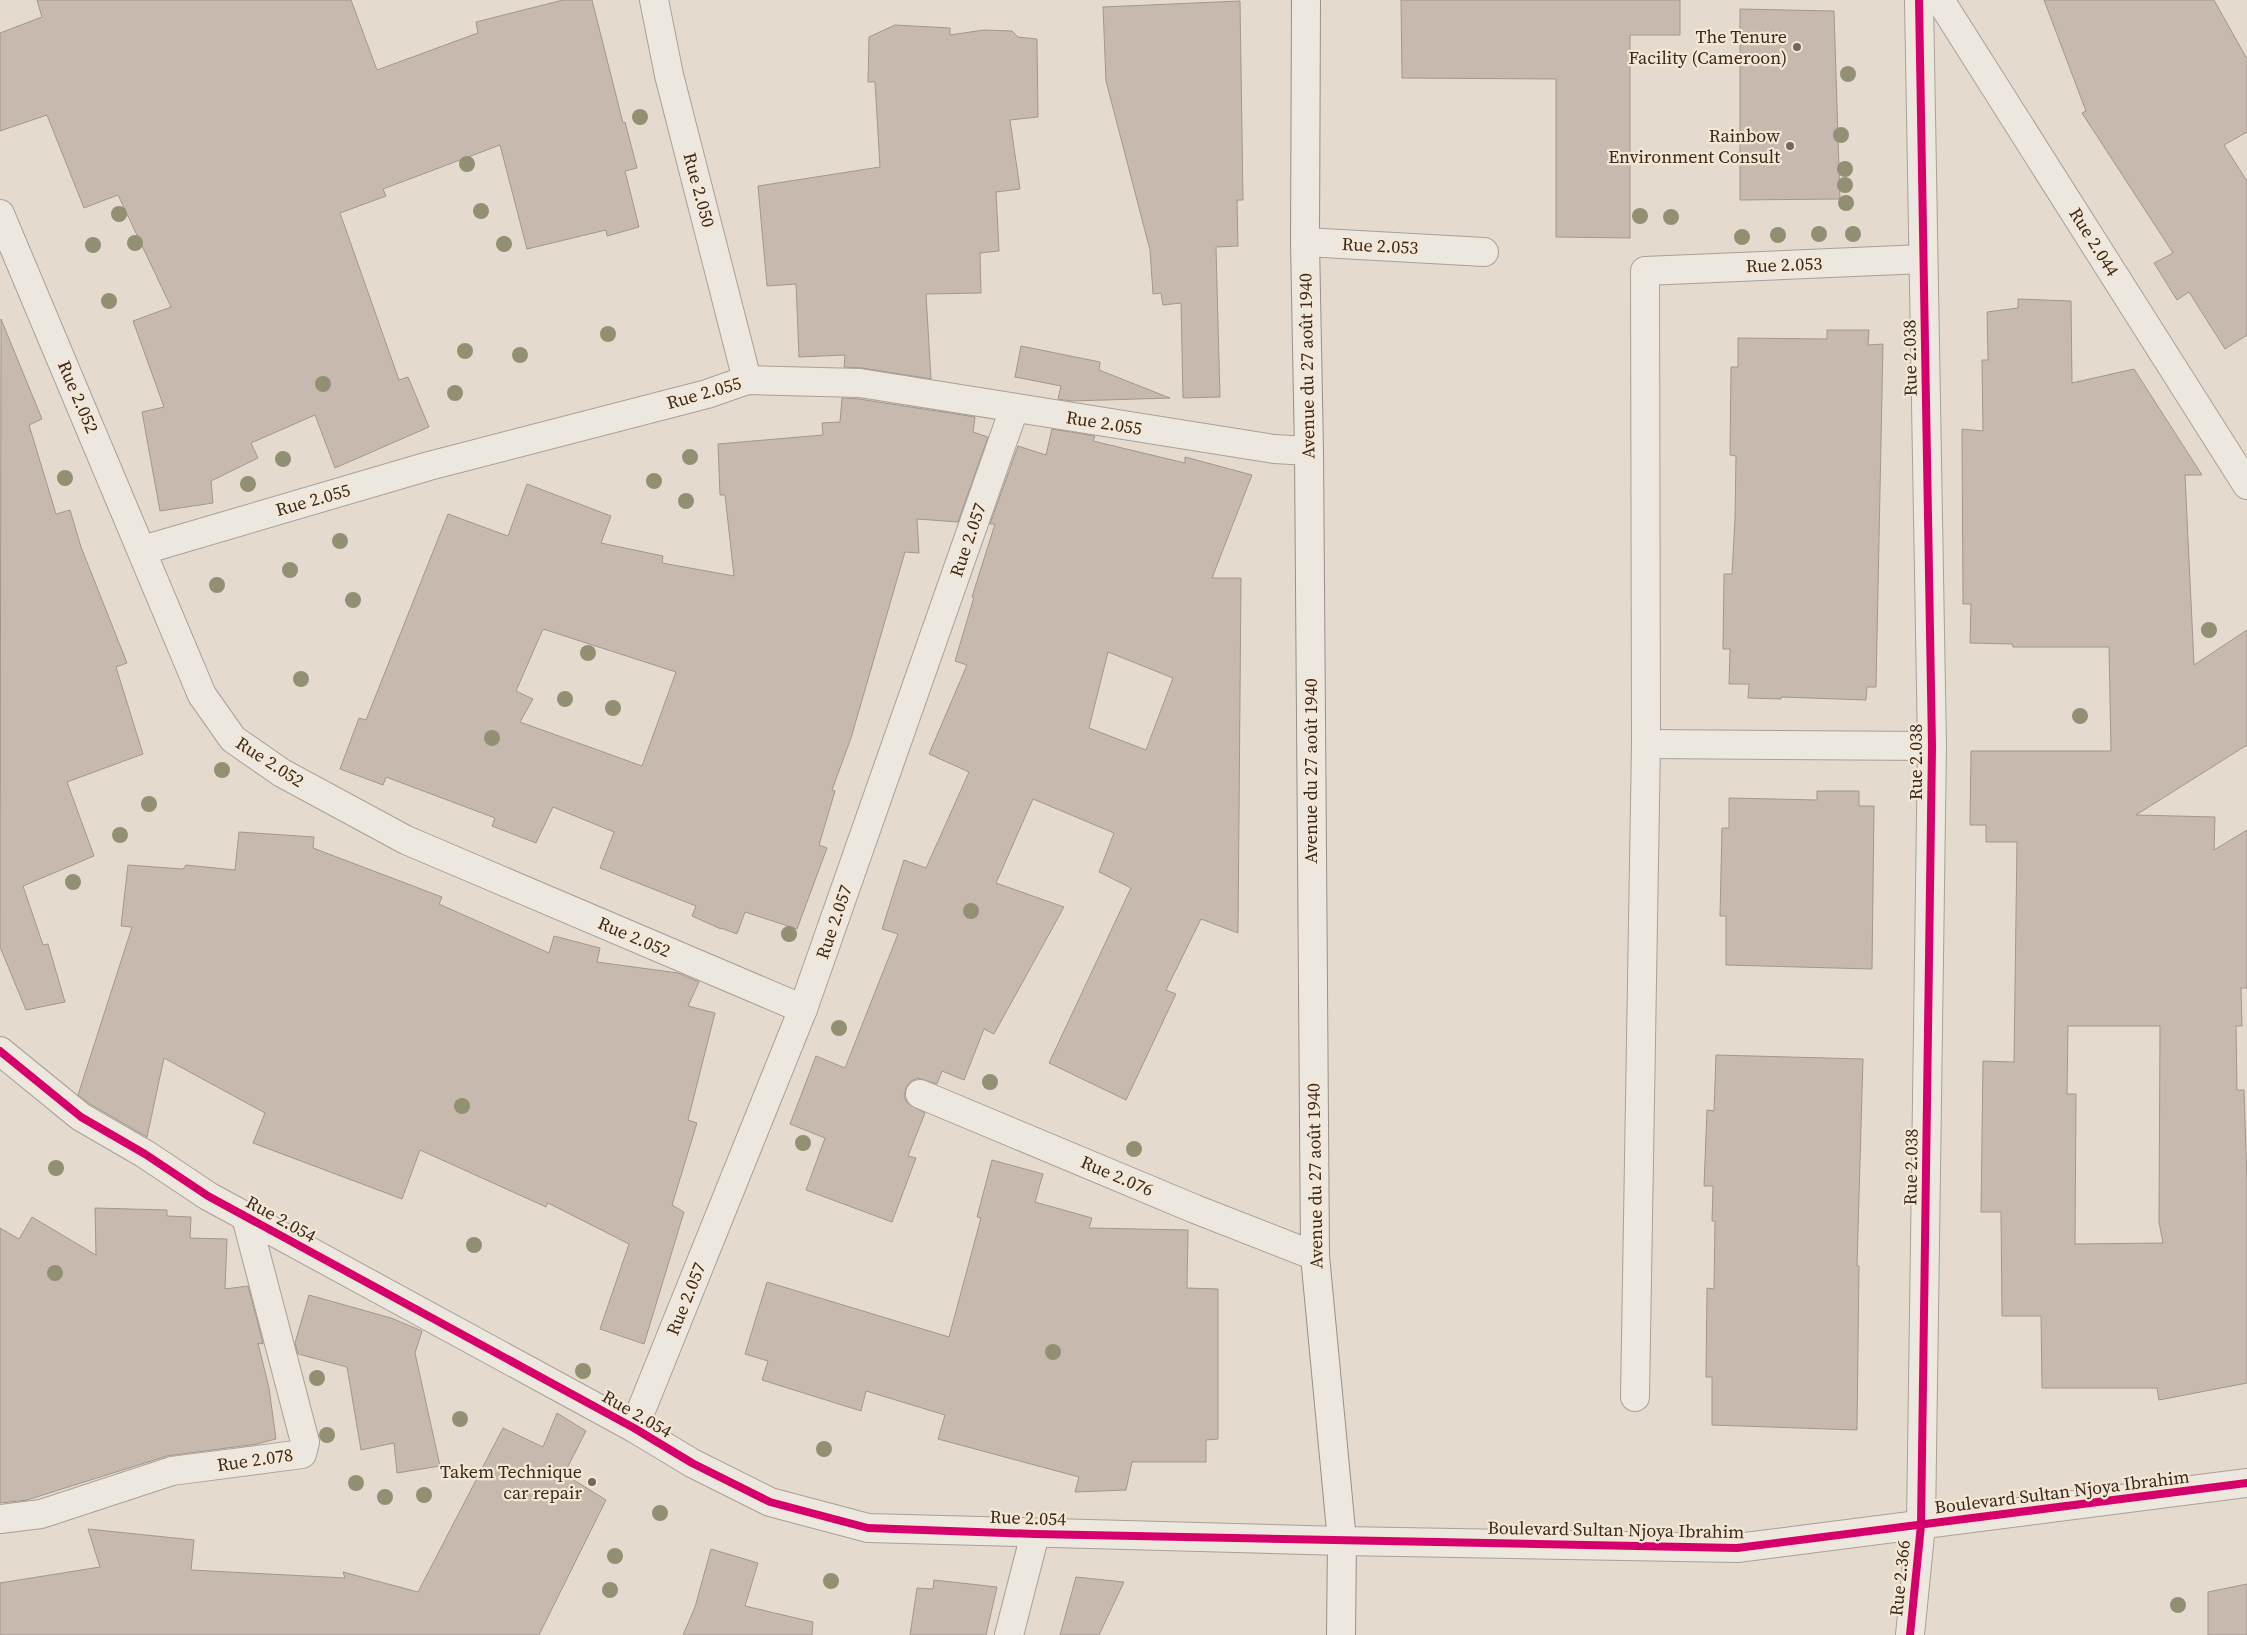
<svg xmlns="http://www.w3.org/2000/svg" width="2247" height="1635" font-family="'Source Serif 4',serif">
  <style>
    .building { fill: #c8b9af; stroke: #a4968d; fill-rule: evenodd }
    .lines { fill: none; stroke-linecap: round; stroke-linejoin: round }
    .minor-casing { stroke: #a9a096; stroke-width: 30 }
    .tertiary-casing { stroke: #a9a096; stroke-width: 30 }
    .secondary-casing { stroke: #999087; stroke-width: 30 }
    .minor { stroke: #ece7df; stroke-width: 28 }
    .tertiary { stroke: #ece7df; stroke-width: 28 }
    .secondary { stroke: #ece7df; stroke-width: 28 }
    .cycleway-casing { stroke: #f4e7d4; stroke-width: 11 }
    .cycleway { stroke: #d6006c; stroke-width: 8 }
    .tree { fill: #919072 }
    .poi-dot { fill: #74675c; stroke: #f4e7d4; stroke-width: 2 }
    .labels { text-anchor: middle; stroke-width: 4.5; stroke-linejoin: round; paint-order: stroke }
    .poi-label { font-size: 18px; fill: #38281f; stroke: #f4e7d4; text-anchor: end }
    .street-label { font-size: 18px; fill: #38281f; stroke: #f4e7d4 }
  </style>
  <rect width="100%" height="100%" fill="#e4dbce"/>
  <g class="building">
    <path d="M37,0h314l26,70 101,-37 -2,-11 87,-22h29l31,123 2,-1 12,46 -12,3 14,56 -32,9 -1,-6 -79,19 -27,-104 -117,44 3,7 -46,17 59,167 9,-3 21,50 -94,41 -20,-53 -64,28 7,15 -47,23 2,22 -53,8 -18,-99 22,-5 -31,-86 38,-14 -53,-112 -34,13 -37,-93 -47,16v-98l42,-16z"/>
    <path d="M1401,0h279v35h-50v203l-74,-1v-158l-154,-1z"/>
    <path d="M2044,0h170l33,59v73l-23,13 23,36v154l-22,14 -36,-57 -12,8 -23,-37 19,-10 -91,-140 4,-2z"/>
    <path d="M1240,1l3,199h-6l1,46 -22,1 4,150 -37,1 -2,-95 -18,2 -2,-12 -8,1 -3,-44 -44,-169 -3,-74z"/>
    <path d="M1740,9l94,2 6,188 -100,1z"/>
    <path d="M895,25l55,3v7l34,-5 28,1 6,6 19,2 1,78 -28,3 10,69 -24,3 3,59 -19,2 1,40 -55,1 5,85 -69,-11 -18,-1 1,-12 -46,2 -3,-73 -29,2 -9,-100 122,-19 -5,-85h-7l1,-45z"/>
    <path d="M2018,299l53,2 1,82 62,-14 68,106h-17l9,190 53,-35v115l-111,70 79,2 -1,33 33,-20v158h-6l1,38h-6l1,64h7l3,92v201l-88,17 -2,-12h-115l-1,-72h-39l-1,-104h-20l2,-151 31,1 3,-220h-31v-17h-16l1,-74h140l-2,-104h-96l-1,-3 -42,-1 1,-39h-8l-1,-175 21,2 -1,-71h6l-1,-48 31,-4zM2068,1026h92l-1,196 4,21 -88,1 1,-150h-9z"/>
    <path d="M1,319l41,100 -13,6 27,89 14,-4 11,37 46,116 -11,4 27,87 -76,28 27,74 -71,30 20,59 5,-1 17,58 -39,8 -26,-63z"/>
    <path d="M1827,330h42l-1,15 15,-1 -7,343h-9l-1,13 -85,-3v2l-33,-1 1,-14h-20l1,-35h-7l1,-75h8l3,-55 1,-63 -6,-1 1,-88h7v-29l89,1z"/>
    <path d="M1021,346l79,16 -1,8 71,28 -99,3 -13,-2 3,-13 -46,-9z"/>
    <path d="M842,398l17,1 116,18 -2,15 15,5 -30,85 -41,-3 2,34 -14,-1 -54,186 -19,52 3,1 -16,54 8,3 -30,81 -52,-17 -8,22 -16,-6v1l-29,-13 4,-10 -96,-38 14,-36 -61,-25 -17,36 -44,-17 3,-8 -109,-41 -3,8 -43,-16 19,-51 7,2 82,-206 60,22 19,-52 84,32 -10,27 62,13 -1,7 72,13 -9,-81h-5l-2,-51 105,-9 -1,-12 18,-1zM543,629l133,43 -34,94 -122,-44 13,-23 -17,-8z"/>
    <path d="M1052,429l43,7 -2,5 92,22v-6l67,18 -40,103h29l-3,355 -37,-14 -35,71 10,4 -50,106 -77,-37 82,-175 -32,-16 15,-39 -81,-34 -37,84 68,24 -70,127 -10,-5 -20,51 -22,-9 -5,13 -19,-6 -7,3 -5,7 -2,8 3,7 18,10 -17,43 8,2 -24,64 -86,-32 19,-52 -35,-14 26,-68 29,12 53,-134 -16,-5 22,-69 22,8 43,-96 -40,-18 38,-89 -12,-4 19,-64h-2l23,-73h-5l28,-78 28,9zM1108,652l65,26 -27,72 -57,-22z"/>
    <path d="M1817,791h42v15h15l-2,163 -146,-4v-49h-6l2,-88h7v-30l88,2z"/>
    <path d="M239,832l75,5 -1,11 129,49 -3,7 110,49 5,-17 46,12 -3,14 81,11 21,9 -11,24 27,7 -27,107 9,3 -25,82 12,7 -40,132 -44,-15 29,-85 -81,-41 -2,4 -126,-57 -18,49 -149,-56 12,-30 -101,-55 -17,79 -57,-33 -12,-9 54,-168 -11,-1 7,-61 55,4 3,-4 49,5z"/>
    <path d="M1716,1055l147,4 -6,207h2l-2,164 -145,-5v-48h-6l1,-89 7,1 1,-68h-3l1,-35h-9l3,-76 7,1z"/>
    <path d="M992,1160l51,14 -8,28 57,16 -3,10 99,2 -1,58 31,1v150l-12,1v22h-74l-6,28 -51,2 4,-15 -141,-38 7,-24 -79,-24 -5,20 -99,-31 6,-19 -23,-7 22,-72 182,55 32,-119 -4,-1z"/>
    <path d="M95,1208l72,2v6l24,1 -1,21 37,1 -2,50 23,-3 14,53 1,5 -5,-1 11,45 7,51 -19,5 -90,12 -140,44 -27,3v-275l19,11 13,-22 64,38z"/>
    <path d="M309,1295l82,23 31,13 -7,22 25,113 -43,7 -3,-30 -33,7 -14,-83 -49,-13 -3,-11z"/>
    <path d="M557,1413l29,18 -22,43 42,26 -67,135h-539v-52l100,-16 -12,-38 106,11 -3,30 154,8 -2,-6 75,20 85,-164 40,19z"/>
    <path d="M711,1549l47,14 -13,43 68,16 -1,13h-129l12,-28z"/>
    <path d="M1076,1577l48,5 -25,53h-39z"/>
    <path d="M934,1580l63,7 -11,48h-76l7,-47 16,1z"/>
    <path d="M2247,1584v51h-39v-43z"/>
  </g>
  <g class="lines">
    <g class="minor-casing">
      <g id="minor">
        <path d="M654,0l15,75 78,305"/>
        <path d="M1940,0l307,485"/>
        <path d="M0,214l202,481 31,44 49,34 124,67 397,169"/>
        <path d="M1305,242l179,10"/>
        <path d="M143,550l286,-84 278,-72 40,-14 113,3 414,66 35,2"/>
        <path d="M1646,744l286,2"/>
        <path d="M0,1051l81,66 64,37 63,42 426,232 58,35 78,39 98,26 474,13"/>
        <path d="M920,1094l275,115 120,47"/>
        <path d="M1635,1397l11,-653 -1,-473 278,-12"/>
        <path d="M634,1428l169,-419 211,-600"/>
        <path d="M0,1519l41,-5 131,-43 130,-17 3,-12 -59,-225"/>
        <path d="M1009,1635l26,-101"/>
        <path d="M1910,1635l11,-110 11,-779 -13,-746"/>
      </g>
    </g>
    <g class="tertiary-casing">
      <path id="tertiary" d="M1342,1541l395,7 510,-65"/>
    </g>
    <g class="secondary-casing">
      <path id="secondary" d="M1306,0l-1,242 4,209 6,805 27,285 -1,94"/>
    </g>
    <use href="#minor" class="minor"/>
    <use href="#tertiary" class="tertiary"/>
    <use href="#secondary" class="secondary"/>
    <g class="cycleway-casing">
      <g id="cycleway">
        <path d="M0,1051l81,66 64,37 63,42 426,232 58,35 78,39 98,26 167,6 702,14 510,-65"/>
        <path d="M1910,1635l11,-110 11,-779 -13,-746"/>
      </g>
    </g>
    <use href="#cycleway" class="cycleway"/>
  </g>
  <g class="tree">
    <circle cx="1848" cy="74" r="8"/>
    <circle cx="640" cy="117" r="8"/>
    <circle cx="1841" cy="135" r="8"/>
    <circle cx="467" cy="164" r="8"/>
    <circle cx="1845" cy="169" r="8"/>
    <circle cx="1845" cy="185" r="8"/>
    <circle cx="1846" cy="203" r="8"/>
    <circle cx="481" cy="211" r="8"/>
    <circle cx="119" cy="214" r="8"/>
    <circle cx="1640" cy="216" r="8"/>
    <circle cx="1671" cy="217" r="8"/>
    <circle cx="1819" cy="234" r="8"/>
    <circle cx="1853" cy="234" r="8"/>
    <circle cx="1778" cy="235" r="8"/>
    <circle cx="1742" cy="237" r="8"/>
    <circle cx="135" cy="243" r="8"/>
    <circle cx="504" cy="244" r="8"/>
    <circle cx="93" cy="245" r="8"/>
    <circle cx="109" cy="301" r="8"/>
    <circle cx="608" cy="334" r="8"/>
    <circle cx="465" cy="351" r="8"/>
    <circle cx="520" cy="355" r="8"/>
    <circle cx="323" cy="384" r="8"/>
    <circle cx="455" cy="393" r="8"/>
    <circle cx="690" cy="457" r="8"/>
    <circle cx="283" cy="459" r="8"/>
    <circle cx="65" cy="478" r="8"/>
    <circle cx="654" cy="481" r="8"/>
    <circle cx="248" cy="484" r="8"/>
    <circle cx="686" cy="501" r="8"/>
    <circle cx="340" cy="541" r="8"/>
    <circle cx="290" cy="570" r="8"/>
    <circle cx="217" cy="585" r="8"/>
    <circle cx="353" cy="600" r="8"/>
    <circle cx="2209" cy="630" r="8"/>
    <circle cx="588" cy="653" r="8"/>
    <circle cx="301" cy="679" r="8"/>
    <circle cx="565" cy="699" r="8"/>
    <circle cx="613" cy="708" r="8"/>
    <circle cx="2080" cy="716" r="8"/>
    <circle cx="492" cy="738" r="8"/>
    <circle cx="222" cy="770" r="8"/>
    <circle cx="149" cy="804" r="8"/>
    <circle cx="120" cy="835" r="8"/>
    <circle cx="73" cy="882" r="8"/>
    <circle cx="971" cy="911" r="8"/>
    <circle cx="789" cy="934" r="8"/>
    <circle cx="839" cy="1028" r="8"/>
    <circle cx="990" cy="1082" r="8"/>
    <circle cx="462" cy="1106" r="8"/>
    <circle cx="803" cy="1143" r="8"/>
    <circle cx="1134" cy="1149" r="8"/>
    <circle cx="56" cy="1168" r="8"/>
    <circle cx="474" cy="1245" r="8"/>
    <circle cx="55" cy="1273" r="8"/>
    <circle cx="1053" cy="1352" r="8"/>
    <circle cx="583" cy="1371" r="8"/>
    <circle cx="317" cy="1378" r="8"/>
    <circle cx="460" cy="1419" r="8"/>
    <circle cx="327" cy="1435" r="8"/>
    <circle cx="824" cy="1449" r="8"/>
    <circle cx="356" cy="1483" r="8"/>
    <circle cx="424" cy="1495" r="8"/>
    <circle cx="385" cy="1497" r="8"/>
    <circle cx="660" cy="1513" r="8"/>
    <circle cx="615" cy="1556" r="8"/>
    <circle cx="831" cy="1581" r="8"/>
    <circle cx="610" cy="1590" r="8"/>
    <circle cx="2178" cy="1605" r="8"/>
  </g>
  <g class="poi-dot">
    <circle cx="1797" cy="47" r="5"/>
    <circle cx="1790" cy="146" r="5"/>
    <circle cx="592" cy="1482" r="5"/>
  </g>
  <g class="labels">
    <g class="poi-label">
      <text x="1787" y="43">The Tenure<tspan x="1787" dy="21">Facility (Cameroon)</tspan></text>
      <text x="1780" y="142">Rainbow<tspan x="1780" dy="21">Environment Consult</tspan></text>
      <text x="582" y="1478">Takem Technique<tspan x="582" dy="21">car repair</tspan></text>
    </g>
    <g class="street-label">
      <text transform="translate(699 190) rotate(75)" y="6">Rue 2.050</text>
      <text transform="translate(2094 242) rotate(58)" y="6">Rue 2.044</text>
      <text transform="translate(1380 246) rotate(3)" y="6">Rue 2.053</text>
      <text transform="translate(1784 265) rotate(-2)" y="6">Rue 2.053</text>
      <text transform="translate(1910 358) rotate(-91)" y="6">Rue 2.038</text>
      <text transform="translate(1307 366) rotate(-91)" y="6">Avenue du 27 août 1940</text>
      <text transform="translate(704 393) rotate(-16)" y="6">Rue 2.055</text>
      <text transform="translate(78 397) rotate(67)" y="6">Rue 2.052</text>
      <text transform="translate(1104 423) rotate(9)" y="6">Rue 2.055</text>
      <text transform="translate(313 500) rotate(-16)" y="6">Rue 2.055</text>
      <text transform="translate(968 540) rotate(-71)" y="6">Rue 2.057</text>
      <text transform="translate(270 762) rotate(33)" y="6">Rue 2.052</text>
      <text transform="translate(1916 762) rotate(-90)" y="6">Rue 2.038</text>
      <text transform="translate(1311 771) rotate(-90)" y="6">Avenue du 27 août 1940</text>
      <text transform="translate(834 922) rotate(-71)" y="6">Rue 2.057</text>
      <text transform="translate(634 937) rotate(23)" y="6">Rue 2.052</text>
      <text transform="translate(1911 1167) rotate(-89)" y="6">Rue 2.038</text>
      <text transform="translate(1117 1176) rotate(23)" y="6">Rue 2.076</text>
      <text transform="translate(1315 1176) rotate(-91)" y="6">Avenue du 27 août 1940</text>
      <text transform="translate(281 1219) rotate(29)" y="6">Rue 2.054</text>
      <text transform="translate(686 1299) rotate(-68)" y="6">Rue 2.057</text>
      <text transform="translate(637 1414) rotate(30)" y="6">Rue 2.054</text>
      <text transform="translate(255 1460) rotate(-8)" y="6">Rue 2.078</text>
      <text transform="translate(2062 1492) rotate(-7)" y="6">Boulevard Sultan Njoya Ibrahim</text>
      <text transform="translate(1028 1518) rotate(2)" y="6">Rue 2.054</text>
      <text transform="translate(1616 1530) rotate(1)" y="6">Boulevard Sultan Njoya Ibrahim</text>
      <text transform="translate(1900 1578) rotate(-84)" y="6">Rue 2.366</text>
    </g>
  </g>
</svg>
